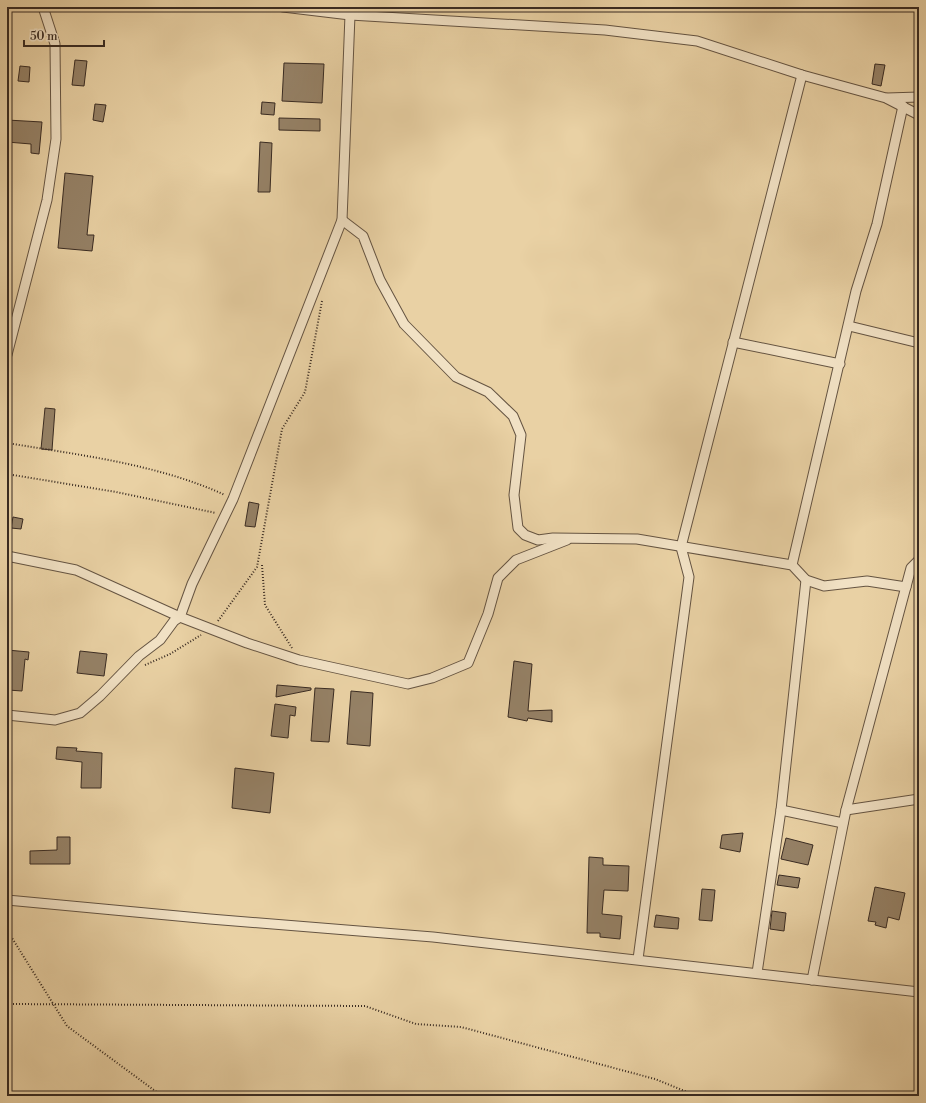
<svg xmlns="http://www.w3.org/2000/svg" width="926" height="1103" font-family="'Libre Bodoni',serif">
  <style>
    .building { fill: #958166; stroke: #392b22 }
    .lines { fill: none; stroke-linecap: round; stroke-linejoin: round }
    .street-casing { stroke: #655442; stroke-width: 11 }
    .path { stroke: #392b22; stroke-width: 2; stroke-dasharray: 1 2; stroke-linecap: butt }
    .street { stroke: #f1e1c4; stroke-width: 9 }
  </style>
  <rect width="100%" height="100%" fill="#e9d1a4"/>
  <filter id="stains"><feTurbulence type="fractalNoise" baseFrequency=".005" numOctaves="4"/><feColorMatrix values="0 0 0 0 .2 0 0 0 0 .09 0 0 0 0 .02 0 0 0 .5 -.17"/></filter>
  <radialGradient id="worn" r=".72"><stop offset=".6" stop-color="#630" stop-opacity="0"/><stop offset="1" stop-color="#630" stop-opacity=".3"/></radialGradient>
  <g class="building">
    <path d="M75,60l12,1 -3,25 -12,-1z"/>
    <path d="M284,63l40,1 -2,39 -40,-2z"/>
    <path d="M875,64l10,1 -4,21 -9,-2z"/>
    <path d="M20,66l10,1 -1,15 -11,-1z"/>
    <path d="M262,102l13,1 -1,12 -13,-1z"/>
    <path d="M95,104l11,1 -3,17 -10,-2z"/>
    <path d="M279,118l41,1v12l-41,-1z"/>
    <path d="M7,120l35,2 -3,32 -8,-1v-9l-24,-2z"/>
    <path d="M260,142l12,1 -2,49h-12z"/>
    <path d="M65,173l28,3 -6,59h7l-2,16 -34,-3z"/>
    <path d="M45,408l10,1 -3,41 -11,-1z"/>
    <path d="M249,502l10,2 -4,23 -10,-1z"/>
    <path d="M13,517l10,2 -2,10 -10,-1z"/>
    <path d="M7,650l22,2 -1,8 -3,-1 -3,32 -14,-1 2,-32h-3z"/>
    <path d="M80,651l27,3 -3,22 -27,-3z"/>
    <path d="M514,661l18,3 -4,47 24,-1v12l-24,-4 -1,3 -19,-4z"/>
    <path d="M277,685l34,3v2l-35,7z"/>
    <path d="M315,688l19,1 -5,53 -18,-1z"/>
    <path d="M351,691l22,2 -3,53 -23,-2z"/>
    <path d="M275,704l21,3 -1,9 -5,-1 -2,23 -17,-2z"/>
    <path d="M57,747l20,1 -1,3 26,2 -1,35h-20l1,-26 -26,-3z"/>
    <path d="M235,768l39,5 -4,40 -38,-5z"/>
    <path d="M743,833l-3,19 -20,-4 2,-13z"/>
    <path d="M57,837h13v27h-40v-13l27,-1z"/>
    <path d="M786,838l27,7 -5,20 -27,-6z"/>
    <path d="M589,857l14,1v7l26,1 -1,25 -24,-1 -2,24 20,2 -2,23 -20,-2v-4h-13z"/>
    <path d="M779,875l21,3 -2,10 -21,-3z"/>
    <path d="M875,887l30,6 -6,27 -11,-3 -2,11 -11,-3 1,-3 -8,-1z"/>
    <path d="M702,889l13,1 -3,31 -13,-1z"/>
    <path d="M772,911l14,2 -2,18 -14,-2z"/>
    <path d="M656,915l23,3 -1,11 -24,-2z"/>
  </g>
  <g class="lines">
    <g class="street-casing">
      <g id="street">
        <path d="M283,7l67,8 255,15 92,11 105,34 84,23 33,17"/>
        <path d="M887,98l32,-1"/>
        <path d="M342,220l21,16 17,44 24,44 52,53 32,15 25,24 8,19 -7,60 4,33 7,7 13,5 15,-2 84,1 155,26 14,15 18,6 43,-5 39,6"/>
        <path d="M849,326l70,17"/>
        <path d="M733,342l107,22"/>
        <path d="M7,355l40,-155 9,-61 -1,-95 -12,-37"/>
        <path d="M7,556l69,14 104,47 67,26 52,17 109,24 24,-6 36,-15 20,-49 10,-36 18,-18 51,-20"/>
        <path d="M792,565l64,-274 21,-67 26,-118"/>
        <path d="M7,715l48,5 25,-7 20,-17 39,-40 21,-16 14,-19 6,-4 12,-33 41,-85 109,-279 8,-205"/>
        <path d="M781,810l62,13"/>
        <path d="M846,810l73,-11"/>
        <path d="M7,900l203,19 223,18 486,55"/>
        <path d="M638,959l51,-382 -8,-30 121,-472"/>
        <path d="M757,973l24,-163 25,-230"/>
        <path d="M812,980l34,-170 65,-242 8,-8"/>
      </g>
    </g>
    <g class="path">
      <path d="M7,443c73,12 150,21 218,52"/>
      <path d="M7,474l109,18 100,21"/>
      <path d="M262,565l3,40 27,43"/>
      <path d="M218,621l39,-54 25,-138 23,-37 17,-91"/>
      <path d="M145,665l25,-11 31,-19"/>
      <path d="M7,936l5,2 55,88 95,70"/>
      <path d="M7,1004l358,2 51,18 45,3 194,52 42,17"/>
    </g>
    <use href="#street" class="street"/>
  </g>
  <rect width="926" height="1103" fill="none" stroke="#e9d1a4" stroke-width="24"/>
  <rect x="8" y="8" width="910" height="1087" fill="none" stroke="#392b22" stroke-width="2"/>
  <rect x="12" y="12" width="902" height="1079" fill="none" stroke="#392b22"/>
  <path d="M24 40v6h80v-6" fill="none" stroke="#392b22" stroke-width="2"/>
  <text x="30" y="40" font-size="12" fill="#392b22" stroke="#f1e1c4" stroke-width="3" paint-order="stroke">50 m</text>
  <rect width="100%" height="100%" filter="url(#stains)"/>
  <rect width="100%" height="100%" fill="url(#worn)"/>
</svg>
